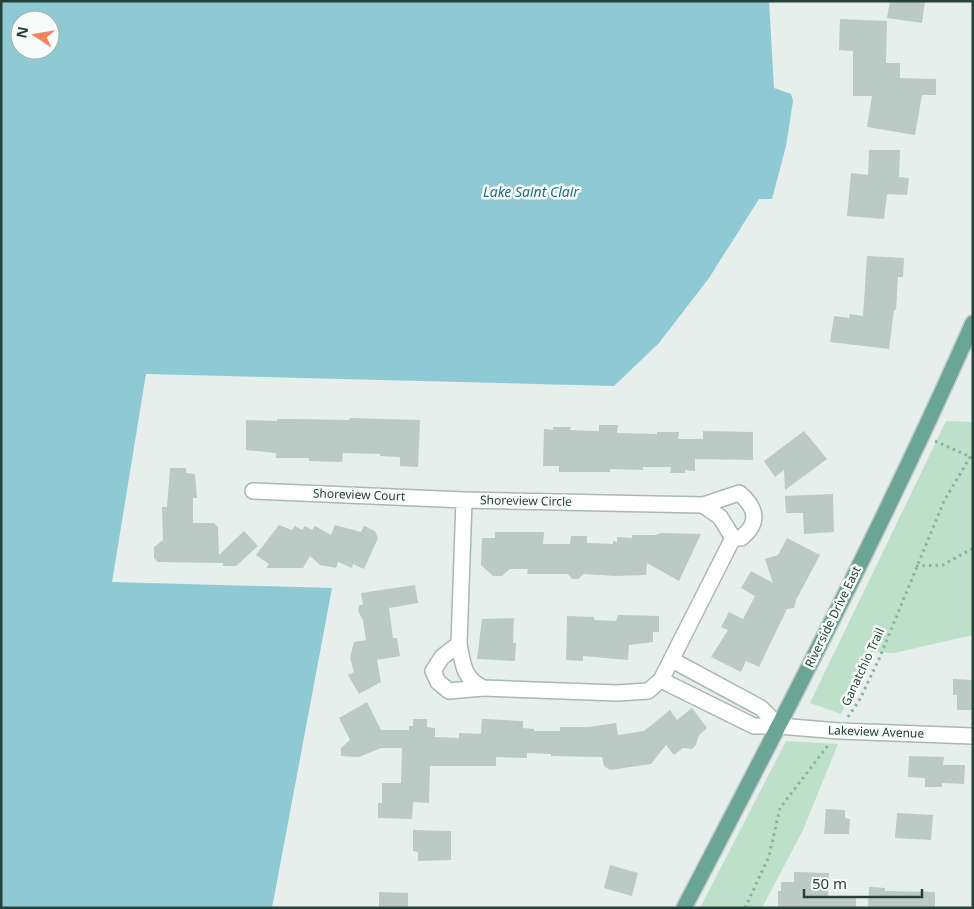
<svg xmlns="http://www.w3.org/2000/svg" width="974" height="909" font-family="'Noto Sans',sans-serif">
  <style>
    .green { fill: #bfe0c8 }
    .water { fill: #8ec9d4; fill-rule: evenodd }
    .building { fill: #bbcac4 }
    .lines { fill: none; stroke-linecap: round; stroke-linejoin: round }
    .minor-casing { stroke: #a8b8b2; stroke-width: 18 }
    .major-casing { stroke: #c2cac8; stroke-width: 18 }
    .path { stroke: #86b3a5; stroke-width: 3; stroke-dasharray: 2.5 4; stroke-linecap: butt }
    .minor { stroke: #fff; stroke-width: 15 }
    .major { stroke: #6aa596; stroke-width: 15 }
    .labels { text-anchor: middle; stroke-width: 5; stroke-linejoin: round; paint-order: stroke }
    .street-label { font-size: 12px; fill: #24423a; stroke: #f7fbf9 }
    .water-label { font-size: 14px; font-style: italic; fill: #1c6f80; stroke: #f7fbf9 }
  </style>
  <rect width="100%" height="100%" fill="#e6efeb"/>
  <g class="green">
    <path d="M946,421l27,1v213l-79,18 -24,-1 -29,62 -31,-11z"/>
    <path d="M786,741l52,3 -35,86 -41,78h-62z"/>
  </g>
  <path class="water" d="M1,1h768l5,87 17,6 2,7 -7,45 -14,53h-13l-50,79 -50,65 -45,43 -468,-12 -34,208 220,6 -60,320h-271zM20,20h30v30h-30z"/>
  <g class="building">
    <path d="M890,1h35l-3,22 -35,-5z"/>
    <path d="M840,19l47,2 -1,42h14v15l36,1v16h-14l-7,40 -48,-8 5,-31h-19v-45l-14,-1z"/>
    <path d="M869,150h31l-1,27 10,1 -2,17 -20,-1 -3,25 -37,-3 4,-43 17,2z"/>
    <path d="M867,256l37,2 -1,19h-5l-2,33h-2l-5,39 -59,-7 4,-26 15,2 1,-4 13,2z"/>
    <path d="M350,418l70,2 -2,47 -18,-1v-9l-20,-1v-2l-37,-1 -1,9 -33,-1v-3h-33v-5l-30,-3v-30l31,1v-2h17l55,1z"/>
    <path d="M599,425h19l-1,8 40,1v-2h22l-1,7h25v-8l50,1v28l-58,-1v12l-10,-1v3h-15l1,-6h-28v3l-33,-1v3h-51v-6h-16l1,-37 9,1v-3h18l-1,3 29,1z"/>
    <path d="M804,431l23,28 -42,31 -1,-20 -9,7 -11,-16z"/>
    <path d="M170,468h16v5l9,1 2,24h-4v25h21l4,4 1,28 25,-24 14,15 -22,20h-13v-3l-65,-1 -4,-4v-11l9,-7 -1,-33h5z"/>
    <path d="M833,494l1,38 -30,2 -1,-21h-17l-1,-17z"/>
    <path d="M279,525l13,5 3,-4 7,4 3,-4 7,4 3,-4 16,9 4,-10 26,7 3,-6 11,5 3,7 -14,31 -11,-5 -1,4 -14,-6 -2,6 -16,-3 -10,-9 -7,12h-37l3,-4 -13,-9z"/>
    <path d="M495,532h49l-1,12h27l1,-8h16v7l26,1v-3l4,1v-5l15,1v-3h23l6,-2 40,1 -22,47 -32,-18 -1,12 -31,1 -31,-2 -6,5h-6l-4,-5h-41l1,-5h-18l-8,7h-9l-12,-11 1,-27h13z"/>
    <path d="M787,538l33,17 -24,45 -2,8 -7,1 -28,58 -13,-6 -5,11 -30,-15 17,-27 -7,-3 8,-15 14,7 12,-23 -14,-8 10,-17 22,12 -8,-24 13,-4z"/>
    <path d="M415,585l3,18 -29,5 4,30h4l3,18 -23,4 4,22 -22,12 -11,-19 6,-3 -4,-14 4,-16 12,-2 -3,-20 -5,-9 1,-5 4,-2 -2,-11z"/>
    <path d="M618,615l41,1v16h-6v10l-24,3 -1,15 -45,-4v5l-17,-1 1,-44 27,1v3l22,1z"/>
    <path d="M514,618l-1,25h3l-1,18 -38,-2 5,-40z"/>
    <path d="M953,679l20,1v30h-16v-15h-4z"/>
    <path d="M367,702l14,28h28v-4h4v-7h14v8l8,1v9l24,1v-5l22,1 1,-15 41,2v7l11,1v2h26v-4h28l28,-4 2,12 26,-4 26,-21 7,10 15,-12 15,20 -8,7 -3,10 -4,4 -9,-1 -9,7 -8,-10 -15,19 -41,6 -6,-4 -2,-9 -51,-1v-2l-24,-1v5l-31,-1v9h-66l-1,37 -16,-1 -1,17 -34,-1v-15h4v-20h19l1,-35h-21l-22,9 -18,-1v-8l9,-8 -11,-22z"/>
    <path d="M909,756l35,1 -1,8h22l-1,19 -22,-1v4h-17v-9l-17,-1z"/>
    <path d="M826,809l19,1v8l5,1 -1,15h-25z"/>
    <path d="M897,813l36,2 -2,25 -36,-2z"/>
    <path d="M413,830l38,1v29l-33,1v-9l-5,-1z"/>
    <path d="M610,865l28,8 -6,23 -28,-8z"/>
    <path d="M794,872l35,1 -1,23 28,1v11h-78v-17h3v-9h13z"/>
    <path d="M869,887l16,1v3l50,1v16h-67z"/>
    <path d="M379,892l29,1v15h-29z"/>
  </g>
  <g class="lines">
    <g class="minor-casing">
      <g id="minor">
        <path d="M253,491l211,9 239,5 17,12 13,21 -72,142 -13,11 -31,2 -134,-5c-20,-10 -20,-24 -24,-44l5,-144"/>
        <path d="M703,505l36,-12c18,15 21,30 2,45h-8"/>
        <path d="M459,644l-17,13 -9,14 5,11 11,9 34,-3"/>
        <path d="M672,660l89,48 18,18"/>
        <path d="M661,680l93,46h25l60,5 134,5"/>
      </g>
    </g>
    <g class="major-casing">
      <path id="major" d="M684,908c101,-193 201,-386 289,-585"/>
    </g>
    <g class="path">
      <path d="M935,441l38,17"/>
      <path d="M916,566l27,-1 30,-17"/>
      <path d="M848,717l12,-18 19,-40 65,-158 29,-49"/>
      <path d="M745,908l24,-52 11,-48 49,-64"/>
    </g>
    <use href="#minor" class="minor"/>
    <use href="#major" class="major"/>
  </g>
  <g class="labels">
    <g class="street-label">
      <text transform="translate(359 495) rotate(2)" y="4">Shoreview Court</text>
      <text transform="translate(526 501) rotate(1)" y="4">Shoreview Circle</text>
      <text transform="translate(833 617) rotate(-64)" y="4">Riverside Drive East</text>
      <text transform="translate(863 667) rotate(-65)" y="4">Ganatchio Trail</text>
      <text transform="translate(876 732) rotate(2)" y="4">Lakeview Avenue</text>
    </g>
    <g class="water-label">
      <text x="531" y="197">Lake Saint Clair</text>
    </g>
  </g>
  <rect width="974" height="909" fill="none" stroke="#24423a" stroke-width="5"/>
  <g transform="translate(35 35) rotate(282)"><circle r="24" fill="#f7fbf9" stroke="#a3b1ad"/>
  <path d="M0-4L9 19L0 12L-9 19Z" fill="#f4845f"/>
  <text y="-8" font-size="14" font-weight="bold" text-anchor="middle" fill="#24423a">N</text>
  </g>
  <path d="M804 889v8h118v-8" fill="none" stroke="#24423a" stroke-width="2.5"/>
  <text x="812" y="889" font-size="15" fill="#24423a" stroke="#f7fbf9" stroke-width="4" paint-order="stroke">50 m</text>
</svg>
